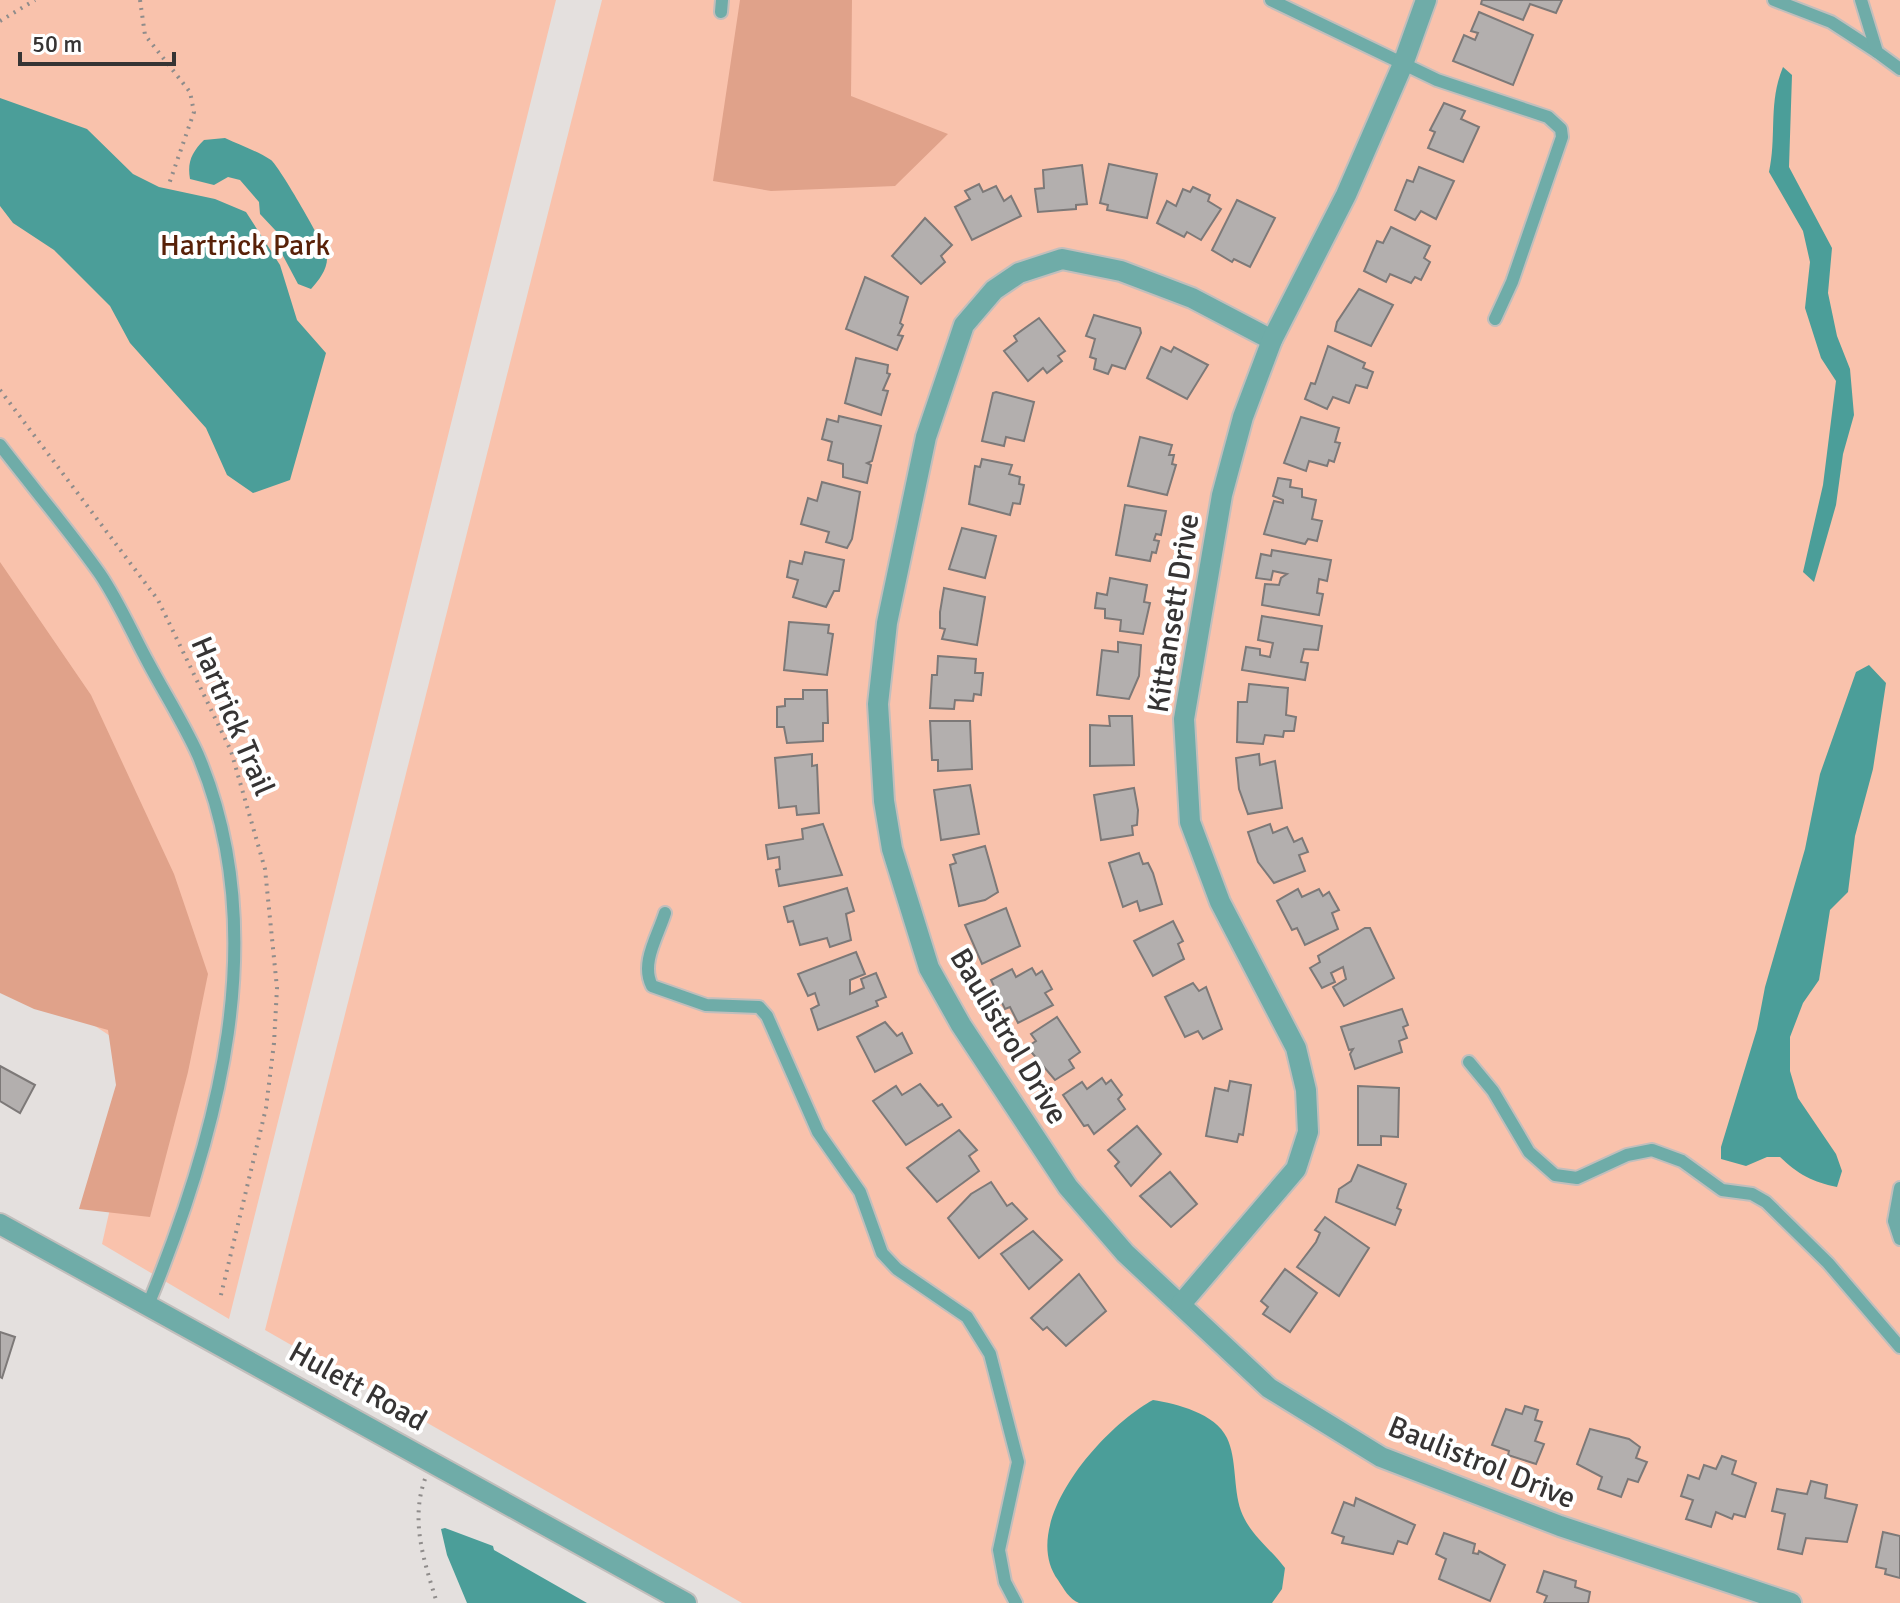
<svg xmlns="http://www.w3.org/2000/svg" width="1900" height="1603" font-family="Signika,sans-serif">
  <style>
    .green { fill: #f9c2ac }
    .forest { fill: #e0a28a }
    .water { fill: #4b9e99 }
    .building { fill: #b3afae; stroke: #7d7978; stroke-width: 2 }
    .lines { fill: none; stroke-linecap: round; stroke-linejoin: round }
    .service-casing { stroke: #c1bebc; stroke-width: 16 }
    .minor-casing { stroke: #c1bebc; stroke-width: 24 }
    .tertiary-casing { stroke: #c1bebc; stroke-width: 24 }
    .path { stroke: #8f8c8b; stroke-width: 4; stroke-dasharray: 2 6; stroke-linecap: butt }
    .service { stroke: #6faca8; stroke-width: 12 }
    .minor { stroke: #6faca8; stroke-width: 20 }
    .tertiary { stroke: #6faca8; stroke-width: 20 }
    .labels { text-anchor: middle; stroke-width: 8; stroke-linejoin: round; paint-order: stroke }
    .park-label { font-size: 30px; fill: #582108; stroke: #fff }
    .street-label { font-size: 30px; fill: #363434; stroke: #fff }
  </style>
  <rect width="100%" height="100%" fill="#e4e0de"/>
  <g class="green">
    <path d="M0,0h556l-327,1319 -127,-75 42,-186 -144,-94z"/>
    <path d="M602,0h1298v1603h-1158l-477,-273z"/>
  </g>
  <g class="forest">
    <path d="M740,0h112l-1,96 97,38 -53,52 -124,5 -58,-10z"/>
    <path d="M0,562l91,133 83,179 34,100 -20,98 -38,145 -71,-8 37,-124 -8,-55 -74,-21 -34,-16z"/>
  </g>
  <g class="water">
    <path d="M1783,67l9,8 -3,92 43,81 -4,45 9,43 13,33 4,46 -11,39 -7,51 -22,77 -11,-10 20,-87 13,-104 -15,-23 -16,-50 5,-46 -7,-31 -34,-59c8,-36 -1,-69 14,-105z"/>
    <path d="M0,98l87,31 46,45 26,13 56,12 31,13 34,53 17,55 29,33 -36,127 -37,13 -26,-18 -21,-47 -76,-85 -20,-37 -56,-56 -41,-27 -13,-17z"/>
    <path d="M225,138c15,7 32,13 46,22 8,6 55,87 56,96 1,13 -8,24 -16,33l-13,-5 -17,-32 -5,-21 -16,-17 -1,-12 -19,-22 -12,-3 -14,8 -24,-6c-3,-17 2,-27 14,-39z"/>
    <path d="M1869,665l17,18 -13,86 -18,67 -7,56 -18,18 -11,70 -16,23 -13,34v34l8,27 38,56 6,17 -5,16c-25,-5 -39,-13 -57,-30h-13l-21,9 -25,-7v-12l36,-118 8,-42 40,-138 15,-75 36,-102z"/>
    <path d="M1153,1400c24,4 62,13 74,38 10,21 6,50 14,73 9,24 29,37 44,57l-3,21 -10,14h-193c-10,-4 -15,-14 -21,-23 -41,-57 46,-154 95,-180z"/>
    <path d="M445,1528l48,18 1,4 93,53h-120l-20,-48 -6,-26z"/>
  </g>
  <g class="building">
    <path d="M1482,0h80l-6,13 -26,-9 -7,16 -42,-16z"/>
    <path d="M1479,12l54,23 -20,50 -60,-24 11,-26 11,5 3,-7 -7,-2z"/>
    <path d="M1444,103l21,8 -4,8 18,8 -16,35 -35,-14 7,-16 -5,-2z"/>
    <path d="M1109,164l48,10 -10,44 -40,-8 1,-5 -8,-2z"/>
    <path d="M1082,165l5,39 -11,1v4l-38,3 -3,-23 9,-1 -1,-18z"/>
    <path d="M1419,167l35,14 -18,38 -15,-8 -6,9 -20,-10 12,-30 6,2z"/>
    <path d="M979,184l4,8 13,-6 8,15 7,-5 10,20 -49,24 -17,-33 15,-8 -5,-8z"/>
    <path d="M1193,187l17,8 -2,6 13,8 -20,31 -14,-8 -3,5 -27,-14 10,-22 9,5 7,-17 7,3z"/>
    <path d="M1237,200l38,18 -25,49 -16,-8 -2,3 -20,-12z"/>
    <path d="M925,218l27,27 -11,11 4,6 -24,22 -29,-28z"/>
    <path d="M1391,227l39,19 -6,12 6,4 -9,18 -6,-3 -4,6 -21,-9 -4,8 -22,-11 13,-30 6,2z"/>
    <path d="M865,277l43,20 -8,26 3,2 -5,10 5,1 -6,14 -51,-21z"/>
    <path d="M1359,289l34,16 -22,41 -36,-15 2,-9z"/>
    <path d="M1094,315l46,13 1,5 -16,36 -13,-4 -4,9 -14,-5 2,-10 -6,-2 5,-18 -9,-3z"/>
    <path d="M1039,318l26,33 -7,5 4,5 -15,12 -4,-5 -15,13 -24,-30 13,-10 -3,-5z"/>
    <path d="M1328,346l37,17 -2,5 10,4 -6,16 -11,-3 -7,18 -16,-6 -6,12 -22,-10 6,-16 4,1z"/>
    <path d="M1161,347l10,5 3,-5 34,18 -21,34 -40,-21z"/>
    <path d="M856,358l32,7 -1,8 3,1 -7,16 5,1 -7,24 -36,-12z"/>
    <path d="M996,392l38,10 -10,39 -18,-4 -2,9 -22,-5 11,-48z"/>
    <path d="M839,416l42,10 -9,35 -5,2 4,2 -4,18 -24,-6v-13l-15,-4 4,-18 -10,-3 5,-20 11,3z"/>
    <path d="M1301,417l38,11 -4,14 5,1 -6,19 -5,-2 -2,6 -18,-5 -3,10 -22,-8z"/>
    <path d="M1140,437l32,8 -3,10h5l-2,9 4,1 -9,30 -39,-9z"/>
    <path d="M982,459l30,6 -3,9 11,3 -1,7 5,1 -4,19 -7,-1 -3,12 -41,-11 6,-38 5,1z"/>
    <path d="M1278,478l13,2 -1,7 12,2v8l14,3 -4,19 10,2 -5,20 -9,-2 -3,5 -41,-10 10,-33 9,2v-3l-10,-4z"/>
    <path d="M822,482l38,10 -8,47 -5,9 -21,-6 3,-10 -28,-8 7,-26 9,3z"/>
    <path d="M1125,505l41,6 -5,24 -5,-1 -2,6 5,1 -3,12 -4,-1 -2,9 -34,-6z"/>
    <path d="M962,528l34,8 -11,42 -36,-9z"/>
    <path d="M1272,550l59,10 -4,21 -8,-2 -2,14 6,1 -4,21 -57,-10 3,-21 14,1 2,-7 6,-4 -14,-3 -2,9 -15,-2 5,-24 10,2z"/>
    <path d="M805,552l39,8 -5,31h-5l-8,16 -33,-10 5,-17 -11,-3 3,-16 12,3z"/>
    <path d="M1110,578l37,7 -3,17 6,1 -7,31 -23,-3 1,-11 -16,-2v-9l-10,-1 2,-15 10,2z"/>
    <path d="M944,588l41,9 -8,48 -35,-6 3,-10 -5,-1v-16z"/>
    <path d="M1262,616l60,10 -4,24 -14,-1 -3,13 7,1 -3,17 -63,-10 4,-23 14,2v6l10,2 3,-14 -15,-3z"/>
    <path d="M789,622l40,3 -1,8 5,1 -6,41 -43,-5z"/>
    <path d="M1118,642l23,3 -2,31 -10,23 -32,-4 5,-45 16,2z"/>
    <path d="M938,656l38,3 -1,14h8l-2,22 -7,-1 -1,7 -18,-1 -1,9 -24,-1 2,-33h5z"/>
    <path d="M1249,684l39,4 -2,27 10,2 -2,14h-10l-1,6 -18,-2 -2,9 -26,-2 1,-40h9z"/>
    <path d="M803,690h24l1,33h-5v18l-36,2 -3,-16h-7v-20l8,-1v-7h18z"/>
    <path d="M1109,716h23l2,49 -44,1v-41l20,1z"/>
    <path d="M930,721h40l2,48 -34,2v-11h-6z"/>
    <path d="M812,754v12l5,-1 2,48 -22,2 -1,-9 -17,2 -4,-50z"/>
    <path d="M1259,754l1,11 15,-4 7,47 -34,6 -9,-25 -3,-31z"/>
    <path d="M970,785l9,49 -38,6 -7,-50z"/>
    <path d="M1134,788l4,22 -1,15 -5,1 1,9 -32,5 -7,-45z"/>
    <path d="M823,824l19,51 -63,11 -3,-16 4,-1 -1,-12 -11,2 -2,-14 37,-6 -1,-10z"/>
    <path d="M1270,824l3,9 14,-6 7,15 8,-4 6,14 -9,3 6,16 -31,12 -16,-21 -10,-30z"/>
    <path d="M985,846l13,46 -13,8 -26,6 -9,-41 6,-2 -3,-8z"/>
    <path d="M1139,853l4,11 5,-1 5,10 9,31 -22,7 -3,-10 -14,6 -14,-44z"/>
    <path d="M847,888l7,23 -8,3 5,26 -21,7 -3,-9 -27,7 -7,-24 -5,1 -4,-15z"/>
    <path d="M1298,889l4,8 17,-8 4,7 6,-4 10,18 -7,3 6,16 -33,16 -8,-17 -5,2 -15,-29z"/>
    <path d="M1006,908l14,38 -38,18 -17,-39z"/>
    <path d="M1173,921l10,20 -5,3 6,15 -31,17 -19,-35z"/>
    <path d="M1365,928h5l24,50 -50,28 -11,-19 13,-8 -3,-12 -12,6 4,9 -13,6 -12,-20 10,-6 -2,-6z"/>
    <path d="M856,952l9,22 -15,6v14l14,-6 -3,-9 15,-6 10,24 -10,4 2,5 -60,24 -7,-21 8,-4 -4,-12 -7,3 -10,-22z"/>
    <path d="M1032,968l4,7 6,-4 10,18 -7,4 8,12 -35,18 -8,-16 -5,2 -14,-29 21,-11 4,8z"/>
    <path d="M1193,983l6,8 7,-4 16,42 -19,10 -5,-8 -13,6 -20,-40z"/>
    <path d="M1402,1009l6,16 -5,2 4,11 -8,3 3,11 -47,17 -5,-15 3,-5 -4,1 -8,-23z"/>
    <path d="M1057,1017l23,35 -11,8 5,8 -19,12 -28,-33 9,-6 -5,-7z"/>
    <path d="M885,1022l12,14 5,-3 10,20 -37,19 -18,-35z"/>
    <path d="M0,1066l35,19 -15,28 -20,-12z"/>
    <path d="M1102,1078l4,6 5,-4 11,15 -4,4 7,10 -31,25 -6,-9 -4,1 -21,-31 19,-13 5,7z"/>
    <path d="M1230,1081l21,4 -8,50 -4,-1 -2,8 -31,-6 9,-48 13,3z"/>
    <path d="M920,1084l18,22 4,-2 9,13 -45,28 -33,-44 23,-15 6,9z"/>
    <path d="M1358,1086l41,2 -1,49 -17,-1v9h-23z"/>
    <path d="M1137,1126l24,28 -30,32 -16,-20 4,-4 -11,-12z"/>
    <path d="M959,1130l18,20 -8,6 10,15 -42,31 -30,-34z"/>
    <path d="M1358,1165l48,19 -9,24 4,2 -6,15 -59,-23 3,-13 12,-8z"/>
    <path d="M1170,1172l27,32 -26,23 -31,-31z"/>
    <path d="M991,1182l16,24 5,-3 15,16 -48,39 -31,-40 23,-24z"/>
    <path d="M1325,1217l44,31 -30,48 -42,-29 19,-25 4,-9 -5,-3z"/>
    <path d="M1033,1231l29,29 -33,29 -28,-35z"/>
    <path d="M1285,1269l32,24 -27,39 -27,-18 5,-7 -7,-6z"/>
    <path d="M1079,1274l27,37 -40,35 -19,-19 -4,3 -12,-12z"/>
    <path d="M0,1332l15,5 -13,41 -2,-1z"/>
    <path d="M1525,1406l13,4 -3,10 7,2 -7,19 9,3 -8,20 -28,-9 1,-4 -17,-6 14,-36 16,5z"/>
    <path d="M1590,1429l39,10 11,8 -4,11 11,4 -9,20 -10,-3 -7,18 -23,-8 4,-12 -25,-13z"/>
    <path d="M1722,1456l14,5 -4,13 24,9 -11,34 -11,-3 -2,5 -16,-7 -5,15 -25,-8 7,-19 -12,-4 7,-21 11,4 5,-14 12,4z"/>
    <path d="M1811,1481l16,4 -2,13 32,7 -10,37 -41,-4 -4,16 -24,-5 7,-35 -13,-3 5,-22 30,5z"/>
    <path d="M1356,1498l59,27 -8,19 -9,-3 -5,13 -51,-11 2,-6 -12,-4 12,-31 10,4z"/>
    <path d="M1883,1532l17,4v42l-15,-4 1,-5 -10,-2z"/>
    <path d="M1444,1533l31,11 -2,9 5,1 1,-3 26,14 -15,36 -51,-22 7,-20 -10,-5z"/>
    <path d="M1544,1571l32,10 -1,6 15,5 -2,11h-44l3,-7 -10,-4z"/>
  </g>
  <g class="lines">
    <g class="service-casing">
      <g id="service">
        <path d="M1271,0l166,80 111,37 13,12 1,8 -50,145 -17,37"/>
        <path d="M1774,0l57,22 46,30"/>
        <path d="M1861,0l16,52 23,17"/>
        <path d="M721,12l1,-12"/>
        <path d="M0,445c33,43 69,85 100,129 19,28 33,61 49,90 16,30 35,60 49,91 76,179 20,380 -50,550"/>
        <path d="M665,913c-7,23 -25,50 -13,73l54,19 53,2 8,9 51,116 42,60 22,61 15,16 70,48 23,37 28,108 -19,88 6,32 11,21"/>
        <path d="M1469,1062l24,29 36,61 26,23 22,3 50,-23 25,-5 30,11 40,29 30,4 14,8 62,61 72,84"/>
        <path d="M1900,1188l-6,33 6,18"/>
      </g>
    </g>
    <g class="minor-casing">
      <g id="minor">
        <path d="M1272,340l-80,-42 -71,-27 -59,-12 -43,14 -25,17 -30,35 -38,112 -39,186 -9,81 6,97 8,48 37,119 32,57 107,162 57,66 144,135 112,69 179,69 231,77"/>
        <path d="M1181,1304l115,-135 12,-37 -2,-42 -10,-42 -76,-146 -30,-80 -6,-103 38,-224 21,-78 29,-77 74,-145 57,-131 23,-64"/>
      </g>
    </g>
    <g class="tertiary-casing">
      <path id="tertiary" d="M0,1224l686,379"/>
    </g>
    <g class="path">
      <path d="M140,0l5,35 45,57 4,20 -25,72"/>
      <path d="M0,21l35,-21"/>
      <path d="M0,390l158,210 73,151 34,118 12,119 -3,55 -8,65 -46,191"/>
      <path d="M425,1479c-15,42 -1,82 12,124"/>
    </g>
    <use href="#service" class="service"/>
    <use href="#minor" class="minor"/>
    <use href="#tertiary" class="tertiary"/>
  </g>
  <g class="labels">
    <g class="park-label">
      <text x="245" y="255">Hartrick Park</text>
    </g>
    <g class="street-label">
      <text transform="translate(1173 613) rotate(-81)" y="10">Kittansett Drive</text>
      <text transform="translate(233 716) rotate(67)" y="10">Hartrick Trail</text>
      <text transform="translate(1009 1036) rotate(59)" y="10">Baulistrol Drive</text>
      <text transform="translate(358 1386) rotate(29)" y="10">Hulett Road</text>
      <text transform="translate(1482 1462) rotate(22)" y="10">Baulistrol Drive</text>
    </g>
  </g>
  <path d="M20 52v12h154v-12" fill="none" stroke="#363434" stroke-width="4"/>
  <text x="32" y="52" font-size="24" fill="#363434" stroke="#ffffff" stroke-width="6" paint-order="stroke">50 m</text>
</svg>
